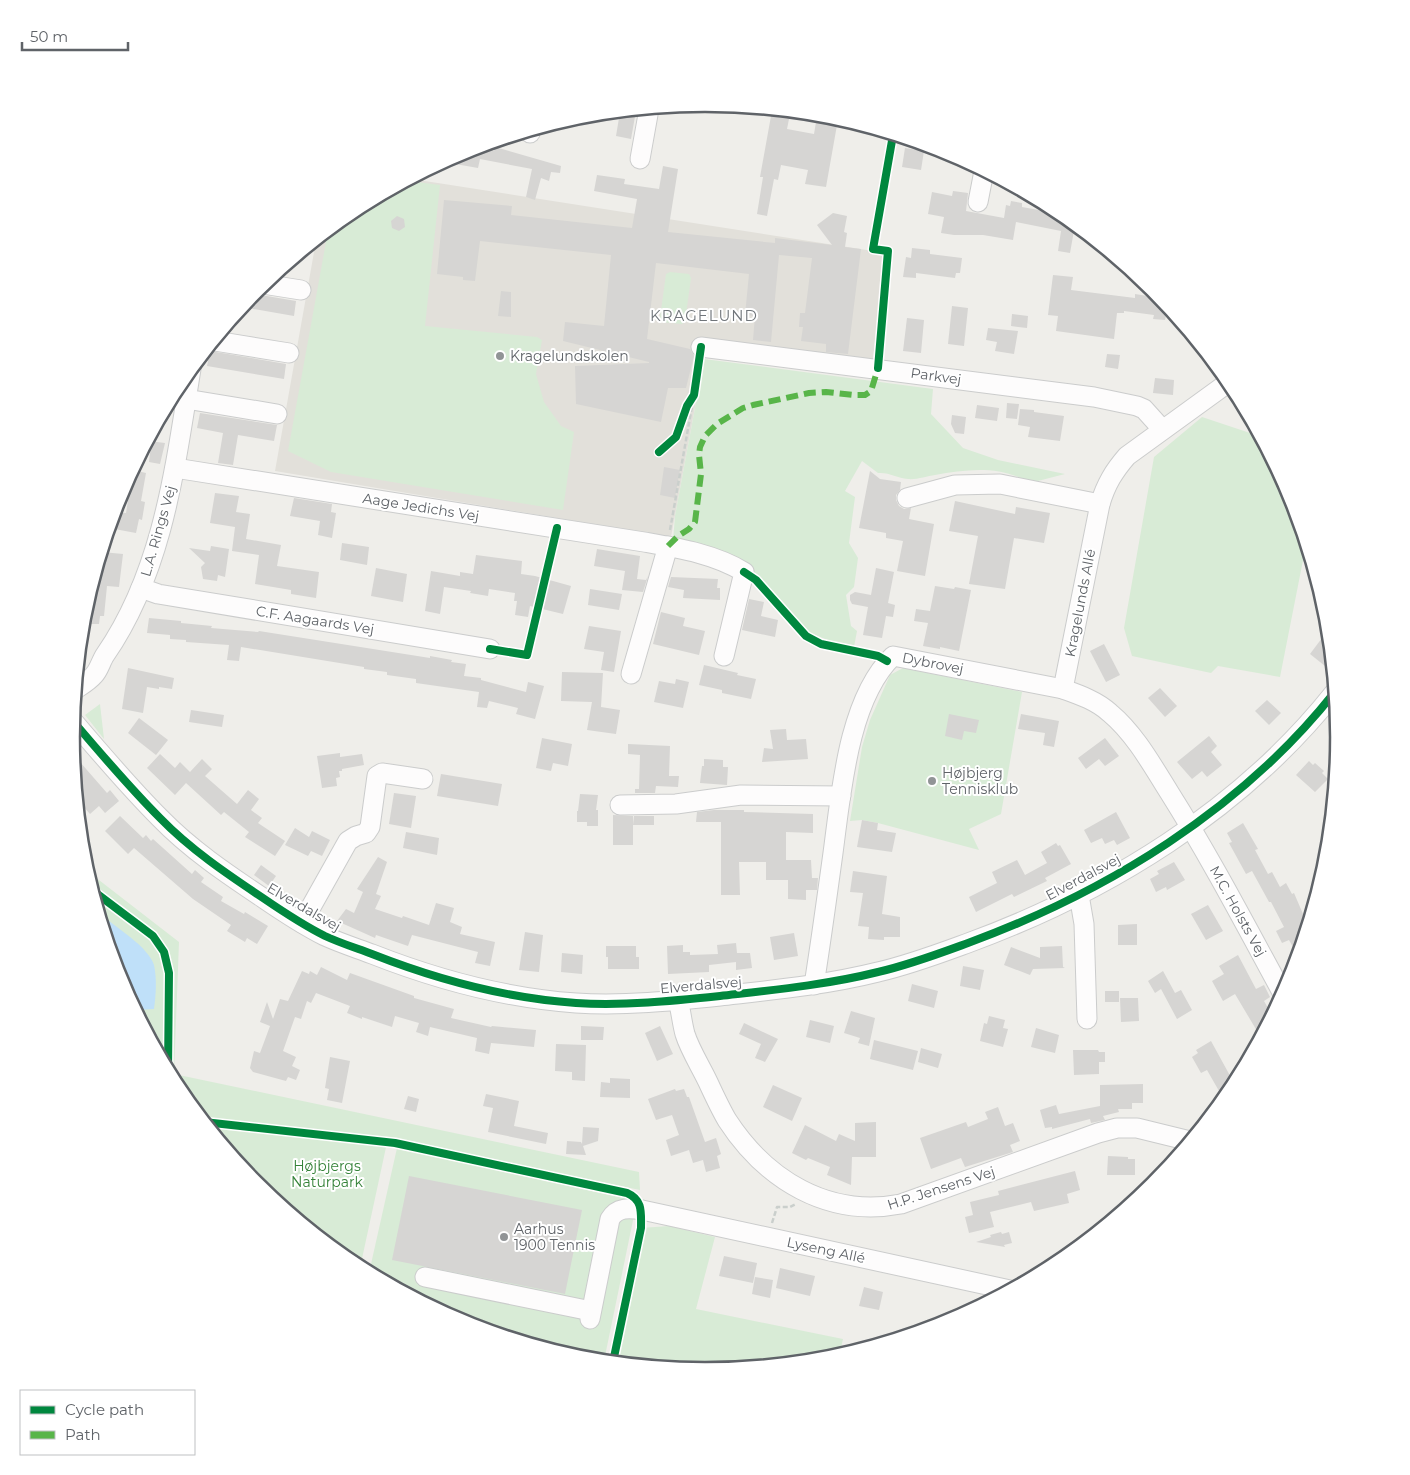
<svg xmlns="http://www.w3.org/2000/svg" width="1410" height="1475" font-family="Montserrat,sans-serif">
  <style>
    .education { fill: #e2e0da }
    .green { fill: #d8ebd6 }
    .water { fill: #bfe0f9 }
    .building { fill: #d6d5d3 }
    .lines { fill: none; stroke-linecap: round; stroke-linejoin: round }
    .minor-casing { stroke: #cbcccc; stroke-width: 21 }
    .path { stroke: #cacfcc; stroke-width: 2.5; stroke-dasharray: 5 2.5; stroke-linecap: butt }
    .minor { stroke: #fdfcfc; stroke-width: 19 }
    .quiet { stroke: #58b549; stroke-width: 6; stroke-dasharray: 12 6; stroke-linecap: butt }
    .cycleway-casing { stroke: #fff; stroke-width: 11 }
    .cycleway { stroke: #00873e; stroke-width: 8 }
    .poi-dot { fill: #919496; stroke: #fff; stroke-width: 2 }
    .labels { text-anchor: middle; stroke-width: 4; stroke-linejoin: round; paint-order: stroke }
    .poi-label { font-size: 14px; fill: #5f6368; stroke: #fff; text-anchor: start }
    .street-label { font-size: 14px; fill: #5f6368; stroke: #fff }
    .park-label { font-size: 14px; fill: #348238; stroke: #fff }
    .neighbourhood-label { font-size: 15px; letter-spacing: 1px; fill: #70757a; stroke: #fff }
    .rim { fill: none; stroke: #5f6368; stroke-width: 2.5 }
  </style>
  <rect width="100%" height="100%" fill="#efeeea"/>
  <path class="education" d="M412,179l474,74 -15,121 -166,-21 -34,184 -396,-66 41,-230 37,-31z"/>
  <g class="green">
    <path d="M409,181l31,4 -15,141 112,11 5,3 -6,34 8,28 17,24 13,6 -11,78 -232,-38 -43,-21 40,-220 25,-21z"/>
    <path d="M670,272l19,2 2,4 -6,43 -3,3 -20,-2 -2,-4 6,-44z"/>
    <path d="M704,359l229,30 -2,25 32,34 35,12 67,14 -35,9c-29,-18 -63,-14 -95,-8 -8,1 -19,5 -27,4 -11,-1 -19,-7 -30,-6l-16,-12 -17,30 10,6 -6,46 9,15 -4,29 -8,8 5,31 6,5 -3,16 -18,-4 -29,-11 -60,-68 -74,-23 2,-25z"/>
    <path d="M1202,417l57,19 32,59 15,50 -26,132 -62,-11 -7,7 -79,-17 -8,-28 30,-171z"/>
    <path d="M903,668l119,24 -21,122 -32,15 10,21 -101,-27 -16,-3 -12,1 12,-74 8,-27 20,-45z"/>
    <path d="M100,704l4,35 -19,-24z"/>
    <path d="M86,870l93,72 -5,132 465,98 1,18 -252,-52 -28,130 -7,-4 -96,-79 -79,-96 -4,-6v-8l-3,2 -52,-97z"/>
    <path d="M397,1148l240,53 -33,160 -23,-2 -119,-36 -93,-50z"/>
    <path d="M669,1226l46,11 -19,72 147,30 -4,17 -11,3 -123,12 -92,-9 28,-134z"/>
  </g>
  <path class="water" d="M100,914c14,12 49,33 54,51 3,14 2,30 0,44l-18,1 -17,-30z"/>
  <g class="building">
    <path d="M636,111l-5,28 -15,-3 4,-24z"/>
    <path d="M771,116l18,3 -2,10 27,5 2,-12 21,3 -11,62 -21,-3 3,-14 -27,-5 -3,15 -4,-1 -7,37 -10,-2 6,-37h-3z"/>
    <path d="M482,146v2l12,3 1,-4 66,19 -1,7 -9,-1 -2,9 -8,-3 -6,22 -9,-3 6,-28 -52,-10 -2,9 -34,-6 19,-10z"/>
    <path d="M905,148l19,3 -3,19 -19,-3z"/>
    <path d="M663,166l15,3 -10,63 107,11v-5l57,7 -15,-20 16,-12 14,3 -3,16 3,1 -2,14 16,2 -13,105 -22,-2v-8l-25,-3 2,-14h-4l1,-14h5l7,-55 -33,-3 -8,87 -18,-2 2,-24 -10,-1 4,-41 -93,-11 -9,76 43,10 4,7 -8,32h-18l-7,34 -85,-18 -1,-38 74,-3v-1l-86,-21 2,-19 39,4 7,-71 -131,-14 -5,40 -12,-1v-3l-26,-3 7,-74 68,6 -1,9 121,13 5,-29 -43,-8 3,-16 28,4 -1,5 35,5z"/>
    <path d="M953,191l15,2 -2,18 38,7 2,-13 4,1 1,-5 11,2v4l39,7 14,11 -5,28 -12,-2 3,-20 -45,-9 -3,18 -30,-5h-29l-13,-2 3,-16 -16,-3 4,-22 20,4z"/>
    <path d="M397,216l7,3 1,8 -6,4 -7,-3 -1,-7z"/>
    <path d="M912,248l18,2v4l32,4 -2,15h-4l-1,5 -39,-5v5l-13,-1 3,-20 5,1z"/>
    <path d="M1053,275l20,2 -2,13 64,8v-4l25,4 8,9 -3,13 -12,-1 1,-4 -30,-4v2h-7l-3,26 -58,-8 2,-15 -10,-1z"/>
    <path d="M501,291l10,1v25l-13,-1z"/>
    <path d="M255,292l6,3 35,6 -2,15 -52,-9z"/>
    <path d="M952,306l16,2 -4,38 -16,-2z"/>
    <path d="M1012,314l16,2 -1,12 -16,-2z"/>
    <path d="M907,318l17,2 -3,33 -18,-2z"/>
    <path d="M988,328l30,3 -4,23 -19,-3 2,-9 -11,-2z"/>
    <path d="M210,351l76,13 -2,15 -77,-13z"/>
    <path d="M1107,354l13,1 -2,14 -13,-2z"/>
    <path d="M1155,378l19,2 -1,15 -20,-2z"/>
    <path d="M1007,403l12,1 -2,15 -11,-1z"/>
    <path d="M977,405l22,3 -2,13 -22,-3z"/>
    <path d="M1020,409l14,1v2l30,4 -4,25 -32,-4 2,-10 -12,-2z"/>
    <path d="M200,413l77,12 -3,16 -36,-6 -5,30 -15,-2 5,-30 -26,-5z"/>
    <path d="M952,415l14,2 -2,17 -9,-1 -4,-9z"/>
    <path d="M149,441l16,2 -5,21 -11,-2 1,-9 -5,-6z"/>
    <path d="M664,467l16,3 -5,28 -15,-3z"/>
    <path d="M133,470l13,3 -5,28 4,1 -3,18 -3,-1 -3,14 -27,-5 5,-16 12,1 4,-25 -6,-1z"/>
    <path d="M870,471l10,8 21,3 -1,8 -4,5v5l3,6 5,3 7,-1 -2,11 25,5 -9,52 -28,-5 6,-30 -17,-3v-5l-27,-5z"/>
    <path d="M215,493l24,3 -3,16 14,2 -4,25 35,6 -4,21 42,6 -3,26 -25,-4v-4l-36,-6 4,-29 -27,-4 3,-24 -25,-4z"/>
    <path d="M294,498l38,6 -1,8 5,1 -4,25 -14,-3 2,-14 -30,-5z"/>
    <path d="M955,501l60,13 1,-7 34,6 -6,30 -30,-5 -9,51 -36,-5 9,-48 -29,-5z"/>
    <path d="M342,543l27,4 -2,18 -27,-5z"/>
    <path d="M211,546l18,3 -4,28 -7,-2 -1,6 -14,-2 -2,-12 4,-4 -16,-15 21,3z"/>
    <path d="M597,549l43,7 -3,23 9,1 2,-4 -5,16 -21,-2 3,-19 -31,-5z"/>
    <path d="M102,552l21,2 -4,33 -12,-1 -3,30h-4l-1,8h-13l1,-23z"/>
    <path d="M476,555l46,6 -1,13 14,2 36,10 -8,28 -33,-8 -2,11 -13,-2 2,-14h-3l1,-8 -26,-4 -1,7 -18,-3 1,-2 -27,-4 -4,27 -15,-3 6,-40 29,5v-4l13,2z"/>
    <path d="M376,568l31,6 -4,28 -32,-6z"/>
    <path d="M876,568l18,4 -6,31 7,2 -2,12 -7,-1 -4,22 -19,-3 5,-28 -16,-3 -2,-4v-5l5,-3 16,3z"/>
    <path d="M671,577l47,2 -1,9h3v12l-37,-2 1,-8 -16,-3z"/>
    <path d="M935,586l19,3 1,-2 16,3 -12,61 -19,-4v2l-17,-3 5,-23 -14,-2 2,-12 14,2z"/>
    <path d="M590,589l32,5 -3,16 -31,-5z"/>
    <path d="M749,599l15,3 -3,14 17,4 -3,17 -33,-7z"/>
    <path d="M661,612l24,6 -2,8 22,5 -6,24 -46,-11z"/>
    <path d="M149,618l32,3v2l31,3 -1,2 47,4 1,-1 171,27v-2l22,4 -1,2 15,2 -2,12 17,2v2l45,12 2,-10 16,4 -9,33 -19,-5 2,-6 -29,-7 -2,7 -10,-1 2,-15 -63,-9v-4l-29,-4v-3l-23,-3v-2l-123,-20 -2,14 -12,-1 2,-15 -43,-3v-2l-16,-1v-4l-23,-2z"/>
    <path d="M589,626l32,5 -7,41 -13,-2 3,-18 -20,-3z"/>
    <path d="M1328,630l3,28 -6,8 -15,-12z"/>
    <path d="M1104,644l16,31 -14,7 -16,-31z"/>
    <path d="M704,665l34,8 -1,2 19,4 -5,20 -29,-6v-3l-23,-5z"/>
    <path d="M128,668l46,10 -2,11 -13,-2v2l-12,-2 -4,26 -21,-4z"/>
    <path d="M562,672l41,1 -2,34 19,3 -4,24 -29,-4 5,-28 -31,-1z"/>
    <path d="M676,679l13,3 -6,26 -29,-6 5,-21 16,3z"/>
    <path d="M1160,688l17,18 -12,11 -17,-19z"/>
    <path d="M1267,700l14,13 -12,12 -14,-14z"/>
    <path d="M191,710l33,5 -2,12 -33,-5z"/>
    <path d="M949,714l30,6 -3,13 -12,-2 -2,9 -17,-4z"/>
    <path d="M1021,714l38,7 -5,26 -11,-2 2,-12 -27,-4z"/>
    <path d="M139,718l29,22 -12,15 -28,-22z"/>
    <path d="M786,729l1,11 19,-1 2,20 -46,3 2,-14 9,1 -3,-19z"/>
    <path d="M1209,736l8,10 -6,6 11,13 -15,12 -5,-6 -10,8 -15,-17z"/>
    <path d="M542,738l30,6 -4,22 -15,-3 -2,8 -15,-3z"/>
    <path d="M1105,738l14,18 -14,10 -6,-7 -13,10 -8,-11z"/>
    <path d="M628,744l42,2 -1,30h10l-1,11 -22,-1 -1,7h-20v-4h4l1,-34 -12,-1z"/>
    <path d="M340,753v4l22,-3 2,11 -22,4v2h-3l1,6 -4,1 1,8 -15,2 -5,-32z"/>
    <path d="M73,754l34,39 3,-3 9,11 -14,12 -6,-7 -9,8 -13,-15z"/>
    <path d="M160,754l15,14 5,-6 10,10 12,-13 10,10 -7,7 32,28 11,-14 11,9 -8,11 11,8 -4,5 27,18 -10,15 -30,-19 4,-5 -25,-20 -3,3 -35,-32 -11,12 -28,-27z"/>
    <path d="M704,759l19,1v7h5l-1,18 -27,-2 2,-17h2z"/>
    <path d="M1309,761l4,4 2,-2 9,8 -2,2 6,6 -13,13 -19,-17z"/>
    <path d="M441,774l61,10 -4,22 -61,-10z"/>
    <path d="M394,793l22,3 -5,32 -22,-4z"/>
    <path d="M580,794l18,1 -2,15h2v16h-11v-4h-10v-11h1z"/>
    <path d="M714,810h30v2l69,2v19l-27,-1v28h25l1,18h6l-1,12h-11v10l-18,-1v-19h-22v-18h-27l1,33h-19v-73h-25l1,-10z"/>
    <path d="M1116,812l14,26 -13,7 -3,-5 -9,4 -3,-6 -11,5 -7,-13z"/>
    <path d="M613,815l20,1v29h-20z"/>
    <path d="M120,816l23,22 3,-3 5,6 2,-2 39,35 3,-4 9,8 -3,4 22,15 -2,4 23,13 1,-2 23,14 -11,18 -10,-6 -2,4 -18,-11 4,-6 -38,-26 -59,-51 -6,6 -23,-23z"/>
    <path d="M634,816h20v9h-21z"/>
    <path d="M862,820l16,3 -1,7 19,3 -4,19 -35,-5z"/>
    <path d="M1243,823l15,26 -3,1 13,24 4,-2 8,15 6,-4 6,11 2,-1 9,21 9,-5 -14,47 -9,-16 -7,3 -6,-12 8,-4 -13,-25h-2l-17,-31 -6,3 -17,-31 3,-1 -5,-9z"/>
    <path d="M295,828l14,9 3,-6 18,9 -8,16 -11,-5 -3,5 -23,-11z"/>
    <path d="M406,832l33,6 -2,17 -34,-7z"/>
    <path d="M1056,843l2,3 2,-1 11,19 -26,14 2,3 -33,16 -2,-3 -36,18 -7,-15 28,-14 -5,-11 25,-12 8,15 22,-12 -6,-11z"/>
    <path d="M378,857l9,5 -11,32 5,2 -6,13 27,9 1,-2 26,9 7,-22 18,5 -4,14 12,5 -2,7 35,8 -5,24 -15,-3 3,-11 -66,-17 -4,11 -32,-11 -1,3 -38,-17 9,-12 8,4 9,-21 -6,-3z"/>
    <path d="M1174,862l11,18 -18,10 -1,-3 -10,5 -6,-13 9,-5 -2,-3z"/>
    <path d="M261,865l15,11 -7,10 -15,-11z"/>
    <path d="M853,871l34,5 -5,38 18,3v20h-16v3l-16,-1 1,-12 -11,-1 5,-33 -13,-1z"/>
    <path d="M1208,905l15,26 -17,9 -15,-26z"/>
    <path d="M1137,924v21h-19v-20z"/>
    <path d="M525,932l18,3 -4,37 -20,-2z"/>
    <path d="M794,933l4,23 -24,4 -4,-23z"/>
    <path d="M736,943l1,10h13l2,15 -16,2v-8l-27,3v7l-41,2 -1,-28 16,-1v7h7v3l28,-1 -1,-9z"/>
    <path d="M606,946h30v11h3v12h-31v-12h-2z"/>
    <path d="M1062,946l1,21 2,1 -32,1 -3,6 -26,-10 7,-18 29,11v-11z"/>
    <path d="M562,953l21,2 -1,19 -21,-2z"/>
    <path d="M1238,955l18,34 8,-4 6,12 -6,4 8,14 -12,21 -25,-42 -12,7 -11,-20 12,-7 -5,-8z"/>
    <path d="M963,966l21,4 -4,20 -20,-4z"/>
    <path d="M321,967l26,13 3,-7 64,23v2l40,11 -3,9 40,9 1,-1 44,4 -2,17 -43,-4 -2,11 -14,-3 2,-13 -47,-11 -2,9 -12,-4 3,-9 -24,-7 -3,11 -30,-10v2l-15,-6 3,-7 -34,-13 -5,10 -4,-2 -6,18 -6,-2 -12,34 13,6 -4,9 8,4 -4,10 -8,-3 -2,4 -33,-9 -3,-4 4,-17 6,2 10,-27 -10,-4 7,-20 6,17 7,-20 8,2 14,-30 7,3 1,-3 7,4z"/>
    <path d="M1163,971l12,22 6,-3 11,20 -15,9 -16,-30 -6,4 -7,-12z"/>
    <path d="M912,984l26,7 -4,17 -26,-7z"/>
    <rect x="1105" y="991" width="14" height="11"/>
    <path d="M1120,998h18l1,23 -18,1z"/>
    <path d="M851,1011l24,7 -6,28 -11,-3 2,-5 -16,-5z"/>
    <path d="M989,1016l16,4 -2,8 5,1 -5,18 -23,-6 4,-18 3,1z"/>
    <path d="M810,1020l24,6 -4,17 -24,-6z"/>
    <path d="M744,1023l34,16 -13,23 -10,-4 6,-14 -22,-10z"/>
    <path d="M581,1026l23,1 -1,13h-22z"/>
    <path d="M660,1026l13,28 -16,7 -12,-28z"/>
    <path d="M1036,1028l23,7 -4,18 -24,-6z"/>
    <path d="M874,1040l44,11 -5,19 -43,-11z"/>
    <path d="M1211,1041l23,42 -15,8 -12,-21 -6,3 -9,-16 6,-4 -2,-3z"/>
    <path d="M556,1044l30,1 -1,36 -13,-1v-8l-17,-1z"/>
    <path d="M921,1048l21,6 -4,14 -20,-6z"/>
    <path d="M1073,1050h25l1,2h6v10h-6v12l-25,1z"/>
    <path d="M330,1057l20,4 -8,42 -15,-3 2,-11 -4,-1z"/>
    <path d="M610,1078l20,1v19l-30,-1 1,-15 9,1z"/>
    <path d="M1143,1084v19h-11v6h-14l1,3 -16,4 2,4 -14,3 -1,-4 -38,10v-2l-7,1 -5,-18 16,-5 3,9 41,-8v-21z"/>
    <path d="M773,1085l29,13 -10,23 -29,-14z"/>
    <path d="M675,1089l1,2 8,-2 3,8h2l16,45 11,-4 5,16 -4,2 3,12 -14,4 -3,-12 -10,3 -4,-13 -18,6 -5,-16 13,-5 -7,-20 -16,5 -8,-21z"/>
    <path d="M486,1094l33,7 -5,25 34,7 -2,11 -58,-12 5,-24 -10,-2z"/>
    <path d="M408,1096l11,3 -3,13 -12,-3z"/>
    <path d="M998,1107l7,19 8,-3 7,18 -10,4 3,7 -48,15 -4,-9 -30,11 -11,-31 46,-16 2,5 20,-8 -3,-7z"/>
    <path d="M876,1122v35h-24l-1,28 -24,-10 3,-8 -22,-9 -2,2 -14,-7 13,-28 31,16 3,-7 16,7v-18z"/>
    <path d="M583,1127l16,1 -1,13 -15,5 3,9 -20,-1 1,-13 14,1 1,2z"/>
    <path d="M1108,1156l20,1v2h7v16h-28z"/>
    <path d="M1075,1171l5,19 -13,4 2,9 -35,8 -3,-9 -41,10 4,15 -25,6 -4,-16 8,-2 -3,-13 29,-7 -1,-4z"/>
    <path d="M409,1176l173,34 -17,84 -173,-34z"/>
    <path d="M1001,1232l1,2 7,-2 3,11 -8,2 1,2 -29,-5 15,-5 -1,-2z"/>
    <path d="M724,1256l33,7 -4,20 -34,-7z"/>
    <path d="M780,1268l35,8 -5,20 -34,-8z"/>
    <path d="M755,1277l18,3 -3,18 -18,-4z"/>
    <path d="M864,1287l19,5 -4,18 -20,-4z"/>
  </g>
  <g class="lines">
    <g class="minor-casing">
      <g id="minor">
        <path d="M530,133v-1"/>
        <path d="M640,159l9,-50"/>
        <path d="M978,202l6,-31"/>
        <path d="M263,284l38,6"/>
        <path d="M215,341l74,12"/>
        <path d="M701,347l393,50 43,9 7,3 18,20"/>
        <path d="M1229,382l-102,74c-13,15 -21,28 -27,48l-37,185c17,6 34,12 47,24 25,21 42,52 59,79 41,65 77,134 114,202"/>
        <path d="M186,399l91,15"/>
        <path d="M175,468l469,74c34,6 71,12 100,30l-20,84"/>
        <path d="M907,498l48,-13 45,-1 100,20"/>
        <path d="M141,588l17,6 332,55"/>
        <path d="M631,674l37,-128"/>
        <path d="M76,689c6,-4 13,-8 18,-14 5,-5 7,-14 11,-20 58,-84 70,-187 86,-286"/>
        <path d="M73,721c28,33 56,66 87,97 30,31 67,56 103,80 19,13 40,27 62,38 15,7 31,12 47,18 66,26 132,44 204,49 48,3 96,-2 144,-7 53,-6 106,-11 158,-24 31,-7 60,-18 90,-29 139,-51 273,-133 366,-250"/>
        <path d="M620,805l56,-1 65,-9 100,1"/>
        <path d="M1079,895l5,29 3,95"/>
        <path d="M302,923l46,-82 8,-5 10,-3 4,-6 7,-51 5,-3 41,6"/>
        <path d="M814,985c7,-44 13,-88 19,-132 8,-59 15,-154 60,-197l170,33"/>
        <path d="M678,1000c3,11 4,23 7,34 5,16 16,33 23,48 6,13 12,26 19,38 39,60 101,98 174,84l197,-71 19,-5h20l53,13"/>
        <path d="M425,1277l166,34"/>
        <path d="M590,1319l20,-100c7,-12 19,-11 32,-9l368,80"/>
      </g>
    </g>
    <g class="path">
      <path d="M670,530l24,-135"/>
      <path d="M772,1223l5,-16h13l6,-3"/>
      <path d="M951,1321v-3"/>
    </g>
    <use href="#minor" class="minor"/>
    <path class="quiet" d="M668,546l10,-10 11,-7 6,-7 6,-48 -2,-19 1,-8 5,-11 12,-12 26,-16 10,-3 56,-12 17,-1 27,3h12l6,-4 7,-23"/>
    <g class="cycleway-casing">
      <g id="cycleway">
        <path d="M878,368l10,-117 -15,-2 20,-114"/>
        <path d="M659,452l17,-15 11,-31 7,-11 7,-48"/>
        <path d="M744,572l12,8 50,56 15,8 57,12 9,5"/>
        <path d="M490,649l37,6 30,-127"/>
        <path d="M73,721c28,33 56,66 87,97 30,31 67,56 103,80 19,13 40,27 62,38 15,7 31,12 47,18 66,26 132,44 204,49 48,3 96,-2 144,-7 53,-6 106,-11 158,-24 31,-7 60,-18 90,-29 139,-51 273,-133 366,-250"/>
        <path d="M92,890l61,46 11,16 5,21 -1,98"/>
        <path d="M204,1122l191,21 232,50c16,7 14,19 14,35l-28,134"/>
      </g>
    </g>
    <use href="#cycleway" class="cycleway"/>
  </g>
  <g class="poi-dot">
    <circle cx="500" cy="356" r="5"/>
    <circle cx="932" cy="781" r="5"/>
    <circle cx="504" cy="1237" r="5"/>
  </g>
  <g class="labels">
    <g class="poi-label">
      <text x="510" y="361">Kragelundskolen</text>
      <text x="942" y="778">Højbjerg<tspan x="942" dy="16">Tennisklub</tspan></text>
      <text x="514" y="1234">Aarhus<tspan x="514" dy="16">1900 Tennis</tspan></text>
    </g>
    <g class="street-label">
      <text transform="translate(936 376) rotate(8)" y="5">Parkvej</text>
      <text transform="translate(421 507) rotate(9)" y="5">Aage Jedichs Vej</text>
      <text transform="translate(158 531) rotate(-74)" y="5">L.A. Rings Vej</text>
      <text transform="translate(1080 603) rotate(-79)" y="5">Kragelunds Allé</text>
      <text transform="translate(315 620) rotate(9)" y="5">C.F. Aagaards Vej</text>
      <text transform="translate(933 663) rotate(11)" y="5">Dybrovej</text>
      <text transform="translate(1083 877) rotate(-28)" y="5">Elverdalsvej</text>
      <text transform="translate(304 907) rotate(30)" y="5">Elverdalsvej</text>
      <text transform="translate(1238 911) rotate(61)" y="5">M.C. Holsts Vej</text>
      <text transform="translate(701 985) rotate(-5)" y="5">Elverdalsvej</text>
      <text transform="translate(941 1188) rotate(-18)" y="5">H.P. Jensens Vej</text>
      <text transform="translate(826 1250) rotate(12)" y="5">Lyseng Allé</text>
    </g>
    <g class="park-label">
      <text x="327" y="1171">Højbjergs<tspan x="327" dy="16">Naturpark</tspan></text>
    </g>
    <g class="neighbourhood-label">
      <text x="704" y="321">KRAGELUND</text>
    </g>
  </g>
  <path d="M0 0H1410V1475H0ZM80 737a625 625 0 1 1 1250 0a625 625 0 1 1-1250 0Z" fill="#fff" fill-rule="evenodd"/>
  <path class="rim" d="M80 737a625 625 0 1 1 1250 0a625 625 0 1 1-1250 0Z"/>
  <rect x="20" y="1390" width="175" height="65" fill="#ffffff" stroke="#bfc1c3"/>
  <rect x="30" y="1406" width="25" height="8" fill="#00873e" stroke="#bfc1c3"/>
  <text x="65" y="1415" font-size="15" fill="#5f6368">Cycle path</text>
  <rect x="30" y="1431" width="25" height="8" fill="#58b549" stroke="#bfc1c3"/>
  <text x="65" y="1440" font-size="15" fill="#5f6368">Path</text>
  <path d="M22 42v8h106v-8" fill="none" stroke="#5f6368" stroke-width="2.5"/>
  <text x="30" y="42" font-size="15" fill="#5f6368" stroke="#ffffff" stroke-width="4" paint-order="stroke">50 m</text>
</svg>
